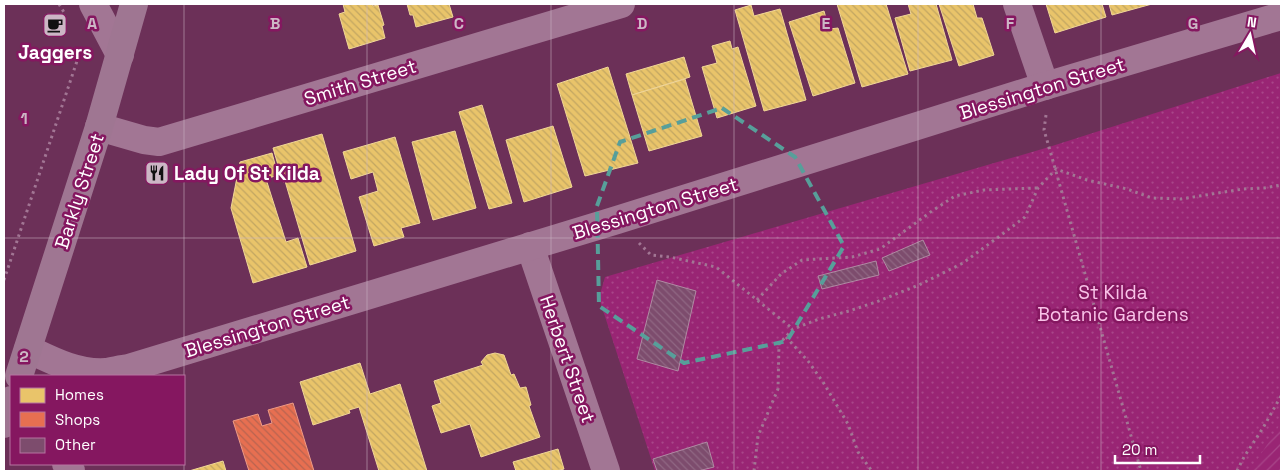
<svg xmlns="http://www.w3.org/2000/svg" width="1285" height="475" font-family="'Space Grotesk',sans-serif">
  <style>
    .grass { fill: url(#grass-dots) }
    .garden { fill: url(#garden-furrows) }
    .homes { fill: url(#homes-back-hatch); stroke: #f0d697 }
    .shops { fill: url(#shops-back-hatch); stroke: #ee9a85 }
    .building { fill: url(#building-back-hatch); stroke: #b08aa3 }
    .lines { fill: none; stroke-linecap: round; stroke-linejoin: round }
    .path { stroke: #a27694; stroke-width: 3; stroke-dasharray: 2.5 4; stroke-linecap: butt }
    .minor { stroke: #a27694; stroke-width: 28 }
    .major { stroke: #9f7692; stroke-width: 28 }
    .marked { fill: none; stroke: #579f9a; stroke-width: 4; stroke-dasharray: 10 6; stroke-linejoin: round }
    .grid { fill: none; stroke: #ccb7c5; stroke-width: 1; stroke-opacity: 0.55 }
    .labels { text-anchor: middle; stroke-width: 5; stroke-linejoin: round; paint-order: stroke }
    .poi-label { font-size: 19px; font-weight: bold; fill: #fff; stroke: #851760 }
    .street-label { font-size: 19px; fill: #fff; stroke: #851760 }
    .park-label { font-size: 19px; fill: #f9c2e8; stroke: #851760 }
    .grid-label { font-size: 16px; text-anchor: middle; font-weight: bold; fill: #ccb7c5; stroke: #851760; stroke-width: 5; stroke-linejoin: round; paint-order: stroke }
  </style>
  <defs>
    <pattern id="grass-dots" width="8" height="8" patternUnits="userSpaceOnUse" patternTransform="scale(1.25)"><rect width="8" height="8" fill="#992574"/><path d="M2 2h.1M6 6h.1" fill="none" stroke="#a84689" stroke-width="1.8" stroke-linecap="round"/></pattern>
    <pattern id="garden-furrows" width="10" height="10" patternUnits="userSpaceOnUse" patternTransform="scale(1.25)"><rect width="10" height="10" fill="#992574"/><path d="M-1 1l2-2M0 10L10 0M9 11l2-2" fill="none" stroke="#a84689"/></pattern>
    <pattern id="homes-back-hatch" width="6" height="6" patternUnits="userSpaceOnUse" patternTransform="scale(1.25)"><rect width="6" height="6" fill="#e9c46a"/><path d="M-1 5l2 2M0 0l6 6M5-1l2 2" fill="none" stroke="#c2a662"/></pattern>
    <pattern id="shops-back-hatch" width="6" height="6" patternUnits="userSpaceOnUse" patternTransform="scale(1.25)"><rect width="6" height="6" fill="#e76f51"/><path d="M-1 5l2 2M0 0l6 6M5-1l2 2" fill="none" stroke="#b86450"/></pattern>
    <pattern id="building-back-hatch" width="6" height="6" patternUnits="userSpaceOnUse" patternTransform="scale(1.25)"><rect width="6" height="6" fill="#7d4c6d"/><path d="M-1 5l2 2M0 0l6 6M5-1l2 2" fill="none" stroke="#906783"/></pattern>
  </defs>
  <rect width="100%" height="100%" fill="#6c3058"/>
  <path class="grass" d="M1281,73v398h-626l-56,-173 6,-21 444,-130z"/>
  <path class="garden" d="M1281,423v48h-31z"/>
  <g class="homes">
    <path d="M343,4h29l1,2 5,-1 6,20 -2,1 3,12 -36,11 -10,-35 6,-2z"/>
    <path d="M407,4h42l4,13 -37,10 -3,-12h-3z"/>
    <path d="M837,4h49l22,70 -46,13z"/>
    <path d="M908,4h28l16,56 -42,11 -15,-53 16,-4z"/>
    <path d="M939,4h34l4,14h5l12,37 -35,11z"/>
    <path d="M1046,4h56l4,13 -51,16z"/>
    <path d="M1109,4h43l-40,11z"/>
    <path d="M751,5l3,11 26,-7 26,91 -42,11 -29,-101z"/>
    <path d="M824,11l5,18 9,-1 17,55 -42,13 -24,-74z"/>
    <path d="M730,41l2,8 6,-2 18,59 -39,12 -15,-51 15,-4 -5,-17z"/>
    <path d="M684,57l6,20 -58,18 -6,-21z"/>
    <path d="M608,67l30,96 -53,13 -28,-92z"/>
    <path d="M685,79l17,57 -53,15 -17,-56z"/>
    <path d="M482,105l30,98 -23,6 -30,-97z"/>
    <path d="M553,126l19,61 -48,15 -18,-62z"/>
    <path d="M455,131l21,77 -43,12 -21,-78z"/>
    <path d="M322,134l34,117 -46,14 -25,-84 -2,1 -10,-34z"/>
    <path d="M395,137l25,86 -19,5 3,9 -30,9 -15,-49 19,-6 -5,-19 -22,7 -8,-27z"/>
    <path d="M272,153l6,22 -12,4 20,63 12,-4 9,29 -54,16 -22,-75 9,-46z"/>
    <path d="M495,353l9,2 7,20 3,-1 6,14 6,-1 5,18 -2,1 11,31 -59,20 -11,-33 -29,9 -9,-27 9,-3 -7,-22 49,-16 -2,-3 6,-7z"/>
    <path d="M360,363l10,31 30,-10 27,87h-48l-20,-64 -10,3 1,3 -37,12 -13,-43z"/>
    <path d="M558,449l6,20 -8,2h-40l-3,-9z"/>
    <path d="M223,461l3,10h-37z"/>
  </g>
  <path class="shops" d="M293,403l21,68h-65l-16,-50 25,-7 4,12 10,-3 -4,-13z"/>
  <g class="building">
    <path d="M923,240l7,15 -41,16 -7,-13z"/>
    <path d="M876,261l3,14 -57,14 -4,-13z"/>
    <path d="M657,280l39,11 -18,80 -41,-12z"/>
    <path d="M707,442l7,25 -16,4h-41l-4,-12z"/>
  </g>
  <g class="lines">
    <g class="path">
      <path d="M59,4l6,10"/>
      <path d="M1046,115l-2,15 5,17 92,324"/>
      <path d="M639,243l12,12 19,2 46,10 77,62"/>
      <path d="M4,280l78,-234"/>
      <path d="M757,300l24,-26 21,-14 50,-3 28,-8 52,-38 23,-15 29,-6 54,-2"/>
      <path d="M786,337l22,24 15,21 25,42 10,28 14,19"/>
      <path d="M754,471l4,-35 20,-47 1,-45 14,-15 26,-10 30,-8 27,-9 43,-17 44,-22 34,-25 28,-21 13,-29 18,-19 31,11 40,9 25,9 29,1 62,-10 21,-1 17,-3"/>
      <path d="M1237,471l7,-14 19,-29 18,-32"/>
    </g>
    <g class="minor">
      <path d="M93,4l27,51"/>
      <path d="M1017,4l28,82"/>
      <path d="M99,127l45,13 15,2 462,-138"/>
      <path d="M530,246l76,225"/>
      <path d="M28,349c25,12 50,25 78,23 7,-1 15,-3 23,-4l488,-148 428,-134 236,-70"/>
      <path d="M66,464l5,7"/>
    </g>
    <g class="major">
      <path d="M19,376l80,-249 35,-123"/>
      <path d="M4,424l7,-24"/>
    </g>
  </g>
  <path class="marked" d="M722,108l73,49 49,89 -57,95 -103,22 -85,-57 -2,-100 23,-64z"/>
  <path class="grid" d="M184,4v372M367,4v467M551,4v467M734,4v467M918,4v467M1101,4v467M4,238h1277M184,464v7"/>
  <defs>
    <g id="cafe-square" transform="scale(1.25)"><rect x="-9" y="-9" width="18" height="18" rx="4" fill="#ccb7c5" stroke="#851760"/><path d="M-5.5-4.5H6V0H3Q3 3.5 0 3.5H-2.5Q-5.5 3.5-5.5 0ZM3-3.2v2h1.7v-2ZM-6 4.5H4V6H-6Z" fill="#111"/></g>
    <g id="restaurant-square" transform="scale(1.25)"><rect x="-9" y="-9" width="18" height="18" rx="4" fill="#ccb7c5" stroke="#851760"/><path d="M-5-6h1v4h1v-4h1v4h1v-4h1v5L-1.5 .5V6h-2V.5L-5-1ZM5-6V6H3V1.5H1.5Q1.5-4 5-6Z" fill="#111"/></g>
  </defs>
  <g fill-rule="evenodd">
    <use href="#cafe-square" x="55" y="25"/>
    <use href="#restaurant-square" x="157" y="173"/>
  </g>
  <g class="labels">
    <g class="poi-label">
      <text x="55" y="59">Jaggers</text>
      <text x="174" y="180" text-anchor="start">Lady Of St Kilda</text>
    </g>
    <g class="street-label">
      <text transform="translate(360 82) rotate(-17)" y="7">Smith Street</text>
      <text transform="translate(1042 88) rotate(-17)" y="7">Blessington Street</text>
      <text transform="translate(79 191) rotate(-72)" y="7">Barkly Street</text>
      <text transform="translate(655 208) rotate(-17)" y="7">Blessington Street</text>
      <text transform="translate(267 326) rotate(-17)" y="7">Blessington Street</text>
      <text transform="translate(568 359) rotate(71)" y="7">Herbert Street</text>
    </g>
    <g class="park-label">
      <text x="1113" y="299">St Kilda<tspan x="1113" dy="22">Botanic Gardens</tspan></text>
    </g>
  </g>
  <g class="grid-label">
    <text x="92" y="29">A</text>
    <text x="275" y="29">B</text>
    <text x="459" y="29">C</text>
    <text x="642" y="29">D</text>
    <text x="826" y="29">E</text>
    <text x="1010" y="29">F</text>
    <text x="1193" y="29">G</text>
    <text x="24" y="124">1</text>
    <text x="24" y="362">2</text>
  </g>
  <rect width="1285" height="475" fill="none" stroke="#ffffff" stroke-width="10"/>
  <rect x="10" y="375" width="175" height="90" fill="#851760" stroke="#b674a0"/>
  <rect x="20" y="388" width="25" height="15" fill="#e9c46a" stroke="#b674a0"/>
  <text x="55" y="400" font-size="15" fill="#ffffff">Homes</text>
  <rect x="20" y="412" width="25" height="15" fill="#e76f51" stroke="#b674a0"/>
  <text x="55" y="425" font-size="15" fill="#ffffff">Shops</text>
  <rect x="20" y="438" width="25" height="15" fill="#7d4c6d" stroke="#b674a0"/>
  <text x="55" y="450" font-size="15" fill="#ffffff">Other</text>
  <g transform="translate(1250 35) rotate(9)" stroke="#851760" stroke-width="4" paint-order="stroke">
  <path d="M0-4L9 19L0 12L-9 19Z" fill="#ffffff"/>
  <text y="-8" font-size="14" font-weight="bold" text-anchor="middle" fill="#ffffff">N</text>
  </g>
  <path d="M1115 455v8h85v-8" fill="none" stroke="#ffffff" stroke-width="2.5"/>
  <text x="1122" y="455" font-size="15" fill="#ffffff" stroke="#851760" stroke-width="4" paint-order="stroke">20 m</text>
</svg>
